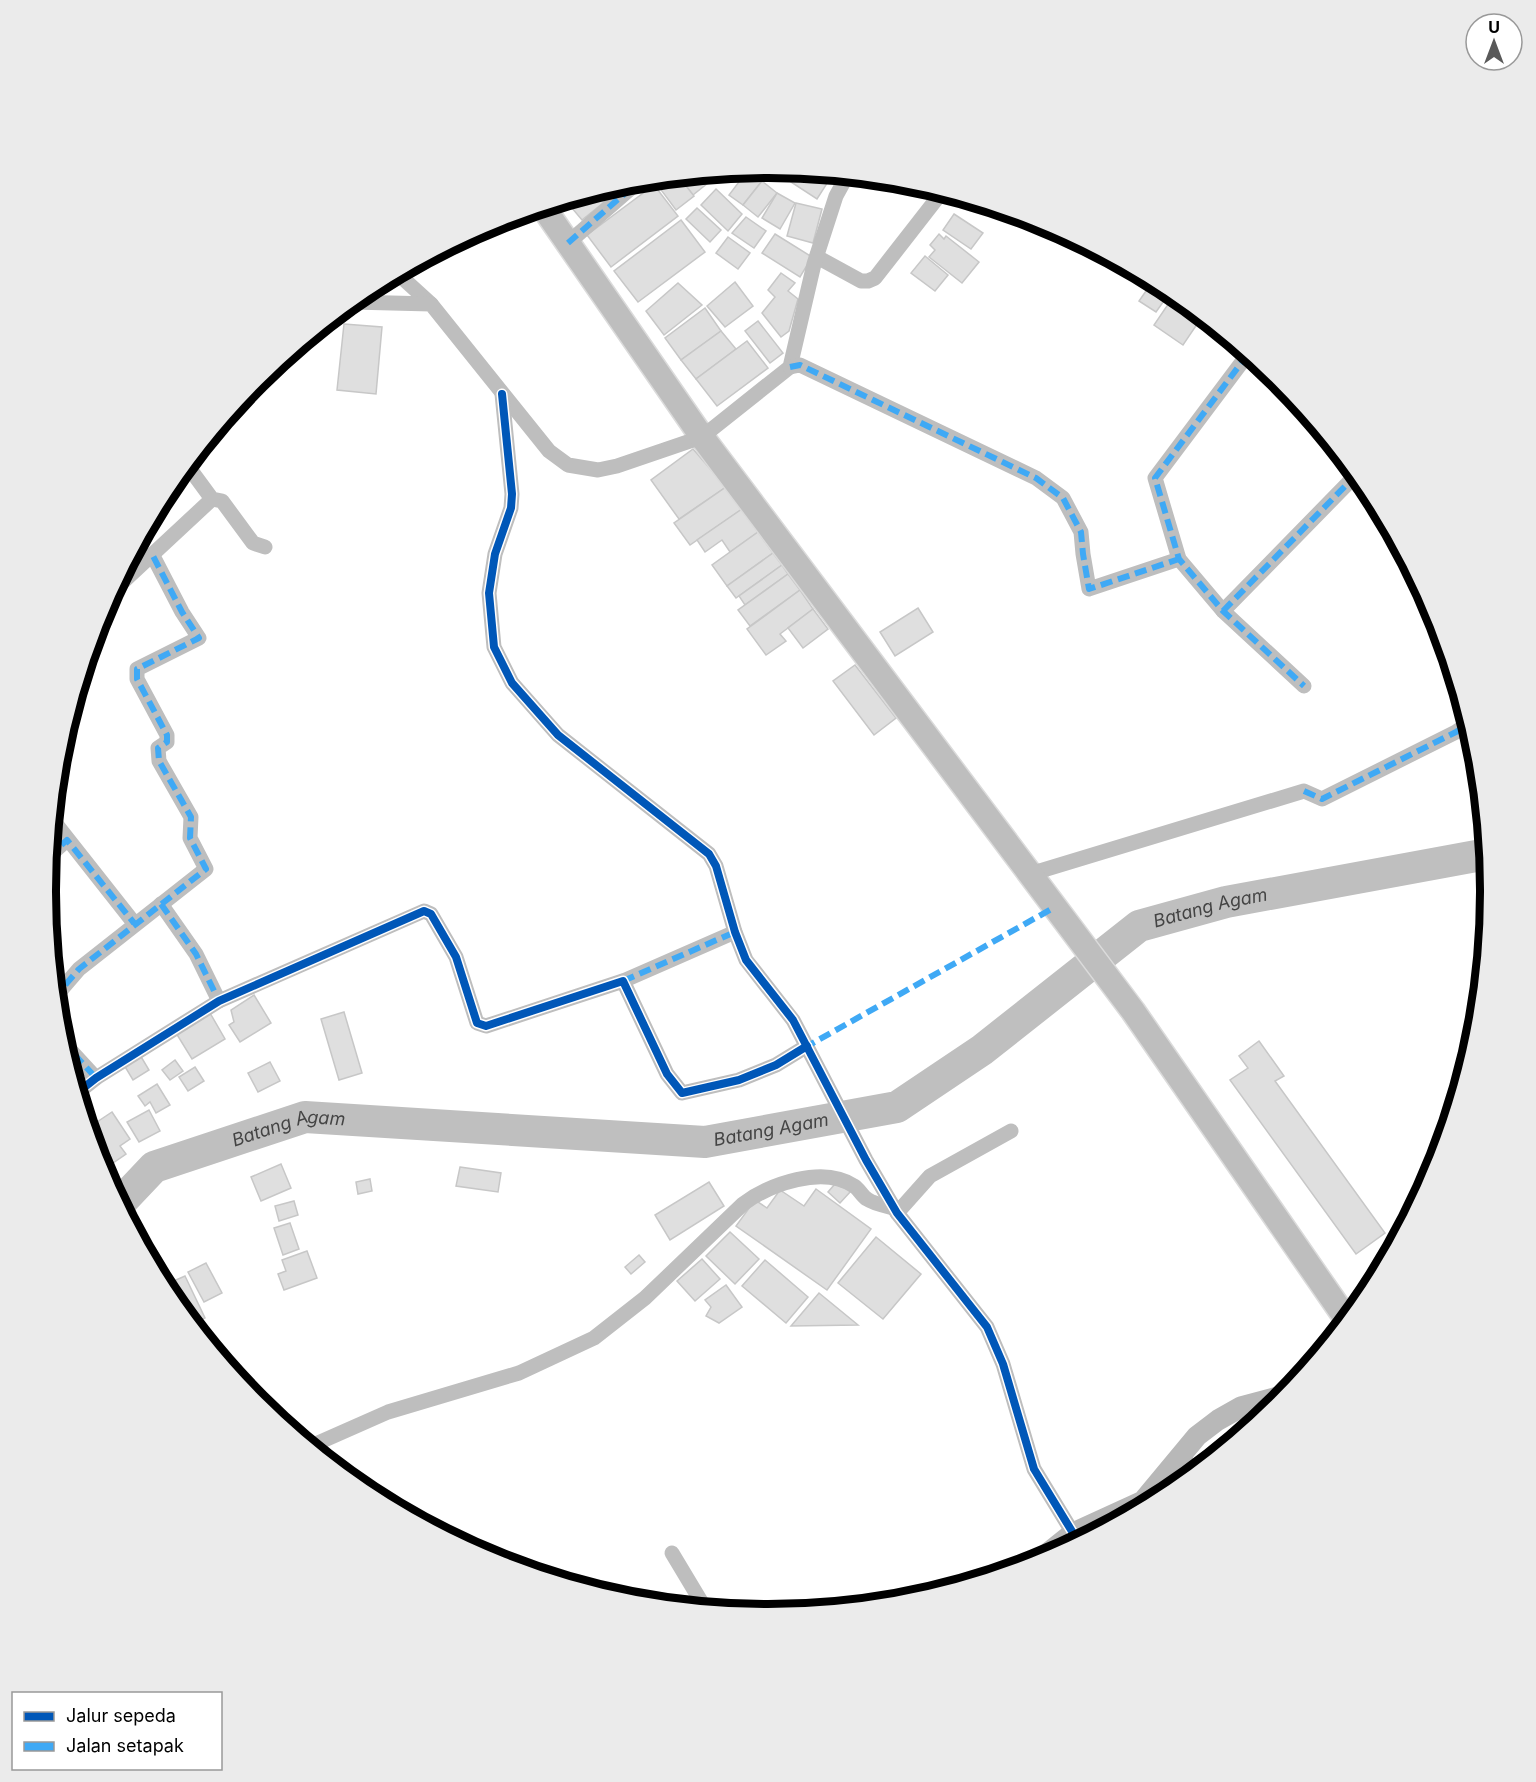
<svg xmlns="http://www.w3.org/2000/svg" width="1536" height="1782" font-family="Inter,sans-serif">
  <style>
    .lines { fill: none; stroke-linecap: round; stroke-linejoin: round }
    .river { stroke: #bfbfbf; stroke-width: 32 }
    .building { fill: #dfdfdf; stroke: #c7c7c7; stroke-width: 1.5 }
    .primary-casing { stroke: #dbdbdb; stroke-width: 27 }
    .street { stroke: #bebebe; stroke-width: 15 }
    .secondary { stroke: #b8b8b8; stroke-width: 21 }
    .primary { stroke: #bebebe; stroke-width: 24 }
    .quiet { stroke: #3fa9f5; stroke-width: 6; stroke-dasharray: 12 6; stroke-linecap: butt }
    .cycleway-casing { stroke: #fff; stroke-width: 11 }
    .cycleway { stroke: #0057b8; stroke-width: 8 }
    .labels { text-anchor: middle; stroke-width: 6; stroke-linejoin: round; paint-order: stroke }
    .water-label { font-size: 18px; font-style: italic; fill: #444; stroke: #fff }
    .rim { fill: none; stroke: #000; stroke-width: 8 }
  </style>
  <rect width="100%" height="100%" fill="#fff"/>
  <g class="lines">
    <path class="river" id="s1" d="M119,1204l35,-37 151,-50 400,25 192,-35 85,-57 157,-124 87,-24 261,-48"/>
  </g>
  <g class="building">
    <path d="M748,170l14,11 -19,24 -14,-10z"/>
    <path d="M799,171l34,3 -16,25 -26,-17z"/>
    <path d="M711,174l3,4 -21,17 -14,-18z"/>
    <path d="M679,177l15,19 -18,14 -23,-31z"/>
    <path d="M762,181l15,12 -19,24 -15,-12z"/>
    <path d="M627,182h2l-47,38 -16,-19z"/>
    <path d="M654,185l24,31 -67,51 -24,-32z"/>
    <path d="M716,189l26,25 -14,17 -27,-26z"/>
    <path d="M777,193l18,10 -15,26 -18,-11z"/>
    <path d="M796,203l26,6 -9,34 -26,-7z"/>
    <path d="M697,208l24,22 -11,12 -24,-23z"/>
    <path d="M954,214l29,19 -12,16 -28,-19z"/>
    <path d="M746,217l20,14 -12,17 -22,-15z"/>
    <path d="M681,220l24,32 -67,50 -24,-31z"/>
    <path d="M775,234l37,23 -12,20 -38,-24z"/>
    <path d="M939,234l5,5 2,-3 33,26 -17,21 -33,-26 6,-7 -5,-5z"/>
    <path d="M728,237l22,16 -12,16 -22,-16z"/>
    <path d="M925,256l23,19 -13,16 -24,-18z"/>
    <path d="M781,273l14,10 -7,8 10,8 -9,32 -8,6 -19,-24 13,-16 -7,-7z"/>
    <path d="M1153,281l18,10 -15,21 -17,-11z"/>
    <path d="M735,282l18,24 -28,21 -18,-21z"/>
    <path d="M678,283l24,22 -38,30 -18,-24z"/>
    <path d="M1175,294l27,23 -19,28 -29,-20z"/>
    <path d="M705,308l16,23 -40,29 -16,-22z"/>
    <path d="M758,321l25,32 -13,10 -25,-32z"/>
    <path d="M1208,321l31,26 -34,-22z"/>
    <path d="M344,324l38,3 -6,67 -39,-4z"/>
    <path d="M721,331l15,18 -40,30 -15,-19z"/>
    <path d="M747,341l21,27 -51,38 -21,-27z"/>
    <path d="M693,449l33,38 -47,32 -28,-39z"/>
    <path d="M726,487l16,22 -52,36 -16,-22z"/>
    <path d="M742,509l16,23 -28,20 -8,-12 -17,12 -8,-12z"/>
    <path d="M758,532l15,21 -46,33 -15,-21z"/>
    <path d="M773,553l9,12 -46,33 -9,-12z"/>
    <path d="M782,565l6,9 -43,31 -6,-9z"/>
    <path d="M788,574l12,16 -50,36 -12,-16z"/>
    <path d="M800,590l13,19 -33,25 6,7 -20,14 -19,-26z"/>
    <path d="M918,608l15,24 -38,24 -15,-24z"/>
    <path d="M813,609l15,20 -25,19 -15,-20z"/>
    <path d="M855,665l41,53 -22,17 -41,-54z"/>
    <path d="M254,995l17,28 -31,19 -11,-17 5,-3 -3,-12z"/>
    <path d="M344,1012l18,61 -23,7 -18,-61z"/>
    <path d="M210,1013l15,26 -33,20 -16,-26z"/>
    <path d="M1259,1041l25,35 -9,5 110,152 -29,21 -126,-174 18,-12 -9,-12z"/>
    <path d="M140,1055l9,15 -16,10 -9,-15z"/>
    <path d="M175,1060l8,11 -13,9 -8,-10z"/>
    <path d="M68,1061l12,17 -6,4z"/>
    <path d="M270,1062l10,19 -22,11 -10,-19z"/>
    <path d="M195,1067l9,14 -16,10 -9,-14z"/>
    <path d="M157,1084l13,21 -14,8 -6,-11 -5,4 -7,-10z"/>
    <path d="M149,1110l11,21 -21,11 -12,-20z"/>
    <path d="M112,1112l18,27 -10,7 6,8 -16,11 -8,-6 -4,2 -10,-33z"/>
    <path d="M281,1164l10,24 -30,13 -10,-24z"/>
    <path d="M460,1167l41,6 -3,19 -42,-6z"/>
    <path d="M370,1179l2,12 -14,3 -2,-12z"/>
    <path d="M709,1182l15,24 -54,34 -15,-25z"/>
    <path d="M835,1184l16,7 -11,12 -12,-11z"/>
    <path d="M816,1189l55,40 -44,61 -91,-64 19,-26 12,8 13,-18 24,16z"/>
    <path d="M294,1201l4,14 -19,6 -4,-15z"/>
    <path d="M290,1223l9,26 -16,6 -9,-27z"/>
    <path d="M730,1232l29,27 -24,25 -29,-28z"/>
    <path d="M876,1237l45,37 -38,45 -45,-36z"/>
    <path d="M307,1251l10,27 -33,12 -6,-16 8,-3 -4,-11z"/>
    <path d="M639,1255l6,7 -14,12 -6,-7z"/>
    <path d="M702,1259l18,20 -25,22 -18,-20z"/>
    <path d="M765,1260l43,37 -22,26 -44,-37z"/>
    <path d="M206,1263l16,30 -18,9 -16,-30z"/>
    <path d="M185,1276l20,42 -13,6 -16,-20 -9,-20z"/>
    <path d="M726,1285l16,22 -23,16 -13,-7 5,-9 -6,-7z"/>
    <path d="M819,1293l39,32 -67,1z"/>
  </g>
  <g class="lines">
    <g class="primary-casing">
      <path id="primary" d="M543,207l159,230 431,574 214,309"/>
    </g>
    <g class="street">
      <path d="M568,243l71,-62"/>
      <path d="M817,257l44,24h7l7,-3 67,-86"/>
      <path d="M397,273l34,31"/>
      <path d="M352,302l79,2 118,147 19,14 30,5 19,-4 85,-29 88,-70 24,-103 22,-68 11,-20"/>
      <path d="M1248,354l-93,124 24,81 44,52 81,75"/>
      <path d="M790,367l10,-2 236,113 27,20 18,34 2,22 6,35 90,-30"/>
      <path d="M502,394l10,100 -1,14 -16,46 -6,39 5,54 18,36 46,52 151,119 7,12 19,66 11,28 47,60 73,140 31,53 90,114 16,37 31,105 39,64"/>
      <path d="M187,465l25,34 10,2 31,42 12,4"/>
      <path d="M111,593l101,-94"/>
      <path d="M1223,611l134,-137"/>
      <path d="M52,819l82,104"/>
      <path d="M48,857l19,-17"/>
      <path d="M1030,874l274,-83 18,8 134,-67 13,-9"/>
      <path d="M161,904l35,50 23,47"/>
      <path d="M623,981l112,-49"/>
      <path d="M56,1000l4,-9 19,-22 127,-100 -16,-31 1,-21 -32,-56 -1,-13 9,-6v-7l-30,-56v-10l62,-31 -17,-26 -29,-56"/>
      <path d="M62,1041l34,37"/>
      <path d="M77,1093l19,-15 123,-77 205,-90 7,3 25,43 21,66 9,3 137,-45 44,93 15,19 57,-13 37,-15 31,-19"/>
      <path d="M897,1213l33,-37 81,-45"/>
      <path d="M311,1446l77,-34 131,-39 75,-35 51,-40 98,-94c27,-20 80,-39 111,-18 5,3 8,10 13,13 7,5 19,7 27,9"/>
      <path d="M1181,1455l14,17"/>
      <path d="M672,1553l33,55"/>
    </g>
    <path class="secondary" d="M1038,1561l35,-28 70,-32 54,-65 21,-16 23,-13 44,-12"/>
    <use href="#primary" class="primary"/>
    <g class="quiet">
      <path d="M568,243l71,-62"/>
      <path d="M1248,354l-93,124 24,81 44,52 81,75"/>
      <path d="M790,367l10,-2 236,113 27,20 18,34 2,22 6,35 90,-30"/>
      <path d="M1223,611l134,-137"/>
      <path d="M1304,791l18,8 134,-67 13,-9"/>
      <path d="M48,857l19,-17 67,83"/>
      <path d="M161,904l35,50 23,47"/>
      <path d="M623,981l112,-49"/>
      <path d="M56,1000l4,-9 19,-22 127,-100 -16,-31 1,-21 -32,-56 -1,-13 9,-6v-7l-30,-56v-10l62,-31 -17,-26 -29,-56"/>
      <path d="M62,1041l34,37"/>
      <path d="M804,1048l251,-141"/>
    </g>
    <g class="cycleway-casing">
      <g id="cycleway">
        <path d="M502,394l10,100 -1,14 -16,46 -6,39 5,54 18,36 46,52 151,119 7,12 19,66 11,28 47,60 73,140 31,53 90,114 16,37 31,105 39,64"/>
        <path d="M77,1093l19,-15 123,-77 205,-90 7,3 25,43 21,66 9,3 137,-45 44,93 15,19 57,-13 37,-15 31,-19"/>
      </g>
    </g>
    <use href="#cycleway" class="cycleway"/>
  </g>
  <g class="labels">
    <g class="water-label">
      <text dy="6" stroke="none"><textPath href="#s1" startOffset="1182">Batang Agam</textPath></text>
      <text dy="6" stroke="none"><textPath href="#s1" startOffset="678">Batang Agam</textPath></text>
      <text dy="6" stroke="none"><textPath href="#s1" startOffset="192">Batang Agam</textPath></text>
    </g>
  </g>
  <path d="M0 0H1536V1782H0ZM768 178H768A712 712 0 0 1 1480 890V892A712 712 0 0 1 768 1604H768A712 712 0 0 1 56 892V890A712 712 0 0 1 768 178Z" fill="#ebebeb" fill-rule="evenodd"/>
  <path class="rim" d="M768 178H768A712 712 0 0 1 1480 890V892A712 712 0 0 1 768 1604H768A712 712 0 0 1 56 892V890A712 712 0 0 1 768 178Z"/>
  <rect x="12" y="1692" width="210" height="78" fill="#ffffff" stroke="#999999" stroke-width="1.5"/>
  <rect x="24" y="1712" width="30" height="9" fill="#0057b8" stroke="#999999" stroke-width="1.5"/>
  <text x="66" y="1722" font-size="18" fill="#000000">Jalur sepeda</text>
  <rect x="24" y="1742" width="30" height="9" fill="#3fa9f5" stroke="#999999" stroke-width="1.5"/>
  <text x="66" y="1752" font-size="18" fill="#000000">Jalan setapak</text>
  <g transform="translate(1494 42)"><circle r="28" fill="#ffffff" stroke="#999999" stroke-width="1.5"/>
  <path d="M0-4.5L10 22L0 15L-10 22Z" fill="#595959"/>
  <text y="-9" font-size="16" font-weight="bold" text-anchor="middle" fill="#000000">U</text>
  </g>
</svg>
